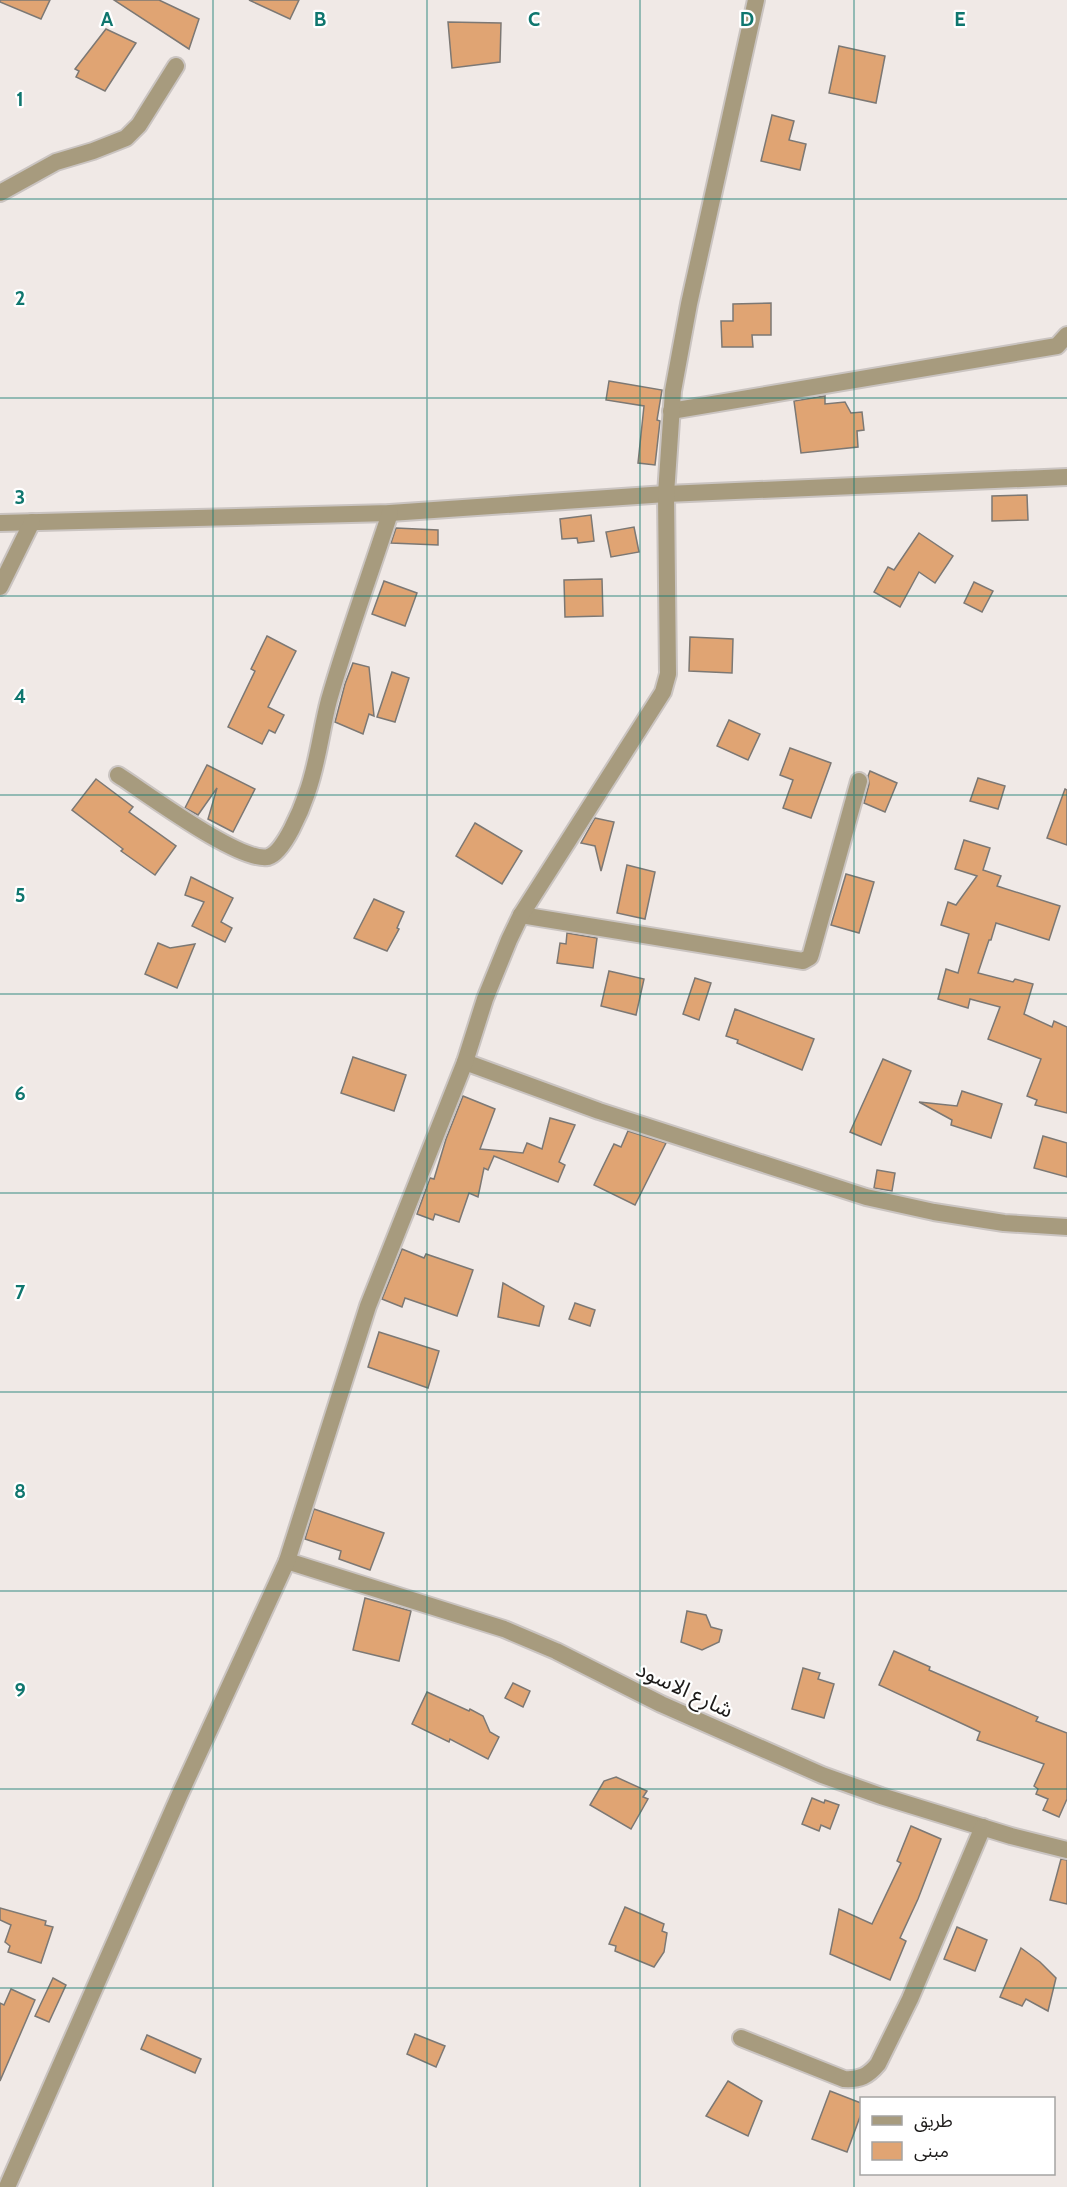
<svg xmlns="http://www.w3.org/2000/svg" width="1067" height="2187" font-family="Cabin,'Noto Sans Arabic',sans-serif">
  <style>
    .building { fill: #e0a473; stroke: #7c7874; stroke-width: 1.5 }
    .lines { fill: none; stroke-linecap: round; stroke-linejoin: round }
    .minor-casing { stroke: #cac4c1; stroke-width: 20 }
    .minor { stroke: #a79b7e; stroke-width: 16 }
    .grid { fill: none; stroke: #0f766e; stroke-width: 1.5; stroke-opacity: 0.55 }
    .labels { text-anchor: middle; stroke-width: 4.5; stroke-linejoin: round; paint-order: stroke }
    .street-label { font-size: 22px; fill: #1d1b1a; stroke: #fff }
    .grid-label { font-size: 20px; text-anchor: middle; font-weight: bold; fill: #0f766e; stroke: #fff; stroke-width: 4.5; stroke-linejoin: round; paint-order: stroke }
  </style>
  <rect width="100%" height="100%" fill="#f0e9e6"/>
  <g class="building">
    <path d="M0,0h50l-9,19 -41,-17z"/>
    <path d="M114,0h45l40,19 -10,30z"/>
    <path d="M249,0h50l-9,19z"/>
    <path d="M448,22l53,1 -1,39 -48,6z"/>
    <path d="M106,29l30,14 -31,48 -29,-14 3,-6 -4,-2z"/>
    <path d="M839,46l46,10 -9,47 -47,-10z"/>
    <path d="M772,115l22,6 -5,19 17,4 -6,26 -39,-9z"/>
    <path d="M771,303v32h-19l1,12h-31l-1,-26h12v-17z"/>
    <path d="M609,381l53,9 -5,30 3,1 -5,44 -17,-2 6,-57 -38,-6z"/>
    <path d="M825,396v8l20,-2 6,11 11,-1 2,18 -7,1 1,16 -57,6 -7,-52z"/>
    <path d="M1027,495l1,25 -36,1v-25z"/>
    <path d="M591,515l3,26 -16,2 -1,-5 -15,1 -2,-20z"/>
    <path d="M634,527l5,25 -28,5 -5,-25z"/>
    <path d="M396,528l42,2v15l-47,-2z"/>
    <path d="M919,533l34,23 -18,27 -16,-11 -19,35 -26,-15 14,-25 6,3z"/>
    <path d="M602,579l1,37 -38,1 -1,-37z"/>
    <path d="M384,581l33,12 -12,33 -33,-12z"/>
    <path d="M974,582l19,9 -11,21 -18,-9z"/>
    <path d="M267,636l29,15 -28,56 16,8 -9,18 -6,-3 -7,14 -34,-17 27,-56 -4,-2z"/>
    <path d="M690,637l43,2 -1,34 -43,-2z"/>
    <path d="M353,663l16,4 5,49 -5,-2 -6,20 -28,-12 10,-38z"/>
    <path d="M392,672l17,6 -14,44 -18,-5z"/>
    <path d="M729,720l31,14 -12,26 -31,-14z"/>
    <path d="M790,748l41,15 -20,55 -28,-10 10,-28 -13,-5z"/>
    <path d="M207,765l48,24 -22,43 -25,-13 9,-31 -19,27 -13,-7z"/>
    <path d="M870,771l27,12 -12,29 -21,-9 5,-19 -1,-8z"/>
    <path d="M978,778l27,8 -7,23 -28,-8z"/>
    <path d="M96,779l37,28 -4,5 47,34 -21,29 -34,-24 2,-2 -51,-39z"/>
    <path d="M1065,789l2,1v55l-20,-7z"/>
    <path d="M595,818l19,4 -13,49 -6,-25 -14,-3z"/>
    <path d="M475,823l47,28 -20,33 -46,-28z"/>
    <path d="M964,840l26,8 -7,22 18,6 -4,10 63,20 -11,34 -53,-17 -5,17h-2l-11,33 35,9 2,-3 18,5 -9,30 28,13 2,-6 13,6v86l-32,-8 2,-5 -10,-4 14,-37 -53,-20 12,-32 -30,-8 -2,9 -30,-9 8,-30 12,4 11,-39 -28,-9 7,-23 8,3 21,-29 -22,-7z"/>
    <path d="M627,865l28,7 -10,47 -28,-6z"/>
    <path d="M846,874l28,8 -15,51 -28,-8z"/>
    <path d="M191,877l42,21 -12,24 11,6 -7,14 -33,-16 12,-24 -19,-7z"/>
    <path d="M374,899l30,13 -7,16 2,1 -12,22 -33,-13z"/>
    <path d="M567,933l30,5 -4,30 -36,-5 3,-20 6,1z"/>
    <path d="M158,943l12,5 25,-4 -18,44 -32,-14z"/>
    <path d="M609,971l35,8 -8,36 -35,-9z"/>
    <path d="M695,978l16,5 -12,37 -16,-6z"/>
    <path d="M735,1009l79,30 -12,31 -65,-27 1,-3 -12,-4z"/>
    <path d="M353,1057l53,18 -12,36 -53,-18z"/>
    <path d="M883,1059l28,12 -30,74 -31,-13z"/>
    <path d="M962,1091l40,13 -11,34 -40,-13 1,-5 -33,-18 38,4z"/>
    <path d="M463,1096l32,13 -15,40 43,4 4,-10 15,6 8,-31 25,7 -16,37 6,3 -7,17 -64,-26 -6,14 -4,-2 -6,29 -9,-4 -10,29 -24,-8 -2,6 -16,-6 13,-36 4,1 12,-40z"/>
    <path d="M628,1131l38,12 -31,62 -41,-20 20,-41 7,3z"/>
    <path d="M1043,1136l24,7v34l-33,-9z"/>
    <path d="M877,1170l18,3 -3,18 -18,-3z"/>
    <path d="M402,1249l22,9 2,-4 47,16 -16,46 -52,-18 -3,9 -20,-8z"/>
    <path d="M503,1283l41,23 -5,20 -41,-9z"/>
    <path d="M575,1303l20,7 -5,16 -21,-7z"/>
    <path d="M379,1332l60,19 -11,37 -60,-21z"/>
    <path d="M314,1509l70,24 -14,37 -31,-11 2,-8 -36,-12z"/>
    <path d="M365,1598l46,13 -12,50 -46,-11z"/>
    <path d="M687,1611l19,4 5,12 11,3 -3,12 -17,8 -21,-8z"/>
    <path d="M894,1651l36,16 -1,3 109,47 -2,4 31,12v66l-8,18 -16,-7 5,-11 -12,-5 2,-5 -4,-3 10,-22 -67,-24 3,-8 -101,-47z"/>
    <path d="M803,1668l17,5 -2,6 16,5 -10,34 -32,-9z"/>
    <path d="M513,1683l17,8 -7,16 -18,-9z"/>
    <path d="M427,1692l42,19 1,-2 13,7 7,16 9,5 -11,22 -38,-20 -1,3 -37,-18z"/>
    <path d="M616,1777l31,14 -4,6 5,2 -17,30 -41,-24 14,-24z"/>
    <path d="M812,1798l12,5 1,-3 14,5 -9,24 -9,-4 -2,6 -17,-7z"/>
    <path d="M911,1826l30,13 -23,60 -18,39 6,3 -16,39 -60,-26 9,-45 33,15 29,-61 -4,-2z"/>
    <path d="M1061,1859l6,1v44l-17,-4z"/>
    <path d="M625,1907l39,17 -2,7 5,2 -3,19 -10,15 -39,-16 1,-5 -7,-2z"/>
    <path d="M0,1908l46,13 -1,4 8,2 -12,36 -33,-11 2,-6 -5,-4 6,-17 -11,-5z"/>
    <path d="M957,1927l30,13 -12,31 -31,-12z"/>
    <path d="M1021,1948l19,14 16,16 -8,33 -22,-12 -4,7 -22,-9z"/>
    <path d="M53,1978l13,7 -17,37 -14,-6z"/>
    <path d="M11,1989l24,11 -35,81v-78l4,2z"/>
    <path d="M415,2034l30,12 -9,21 -29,-13z"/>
    <path d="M147,2035l54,24 -6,14 -54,-24z"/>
    <path d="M728,2081l34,20 -14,35 -42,-20z"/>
    <path d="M830,2091l31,12v11l-14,38 -35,-13z"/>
  </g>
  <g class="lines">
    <g class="minor-casing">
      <g id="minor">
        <path d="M0,193l56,-31 37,-11 33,-13 13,-13 37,-59"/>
        <path d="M671,411l386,-65 10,-11"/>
        <path d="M0,523l390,-10 276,-19 401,-17"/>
        <path d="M0,587l32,-65"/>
        <path d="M118,775c27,17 122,88 150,82 16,-4 34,-49 39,-64 11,-30 14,-63 22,-93 18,-63 41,-125 61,-187"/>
        <path d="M521,915l282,46 7,-4 1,-3 48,-173"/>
        <path d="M465,1062l134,49 267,86 68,15 70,11 63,4"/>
        <path d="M287,1561l217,68 52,22 105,53 161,71 59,21 130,40 56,14"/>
        <path d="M741,2038l103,41c16,1 24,-3 34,-15l32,-65 73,-172"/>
        <path d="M7,2187l173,-393 107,-233 81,-255 97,-244 20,-63 24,-59 12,-25 142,-223 5,-18 -2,-180 7,-103 16,-87 67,-304"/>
      </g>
    </g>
    <use href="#minor" class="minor"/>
  </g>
  <path class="grid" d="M213,0v2187M427,0v2187M640,0v2187M854,0v2187M0,199h1067M0,398h1067M0,596h1067M0,795h1067M0,994h1067M0,1193h1067M0,1392h1067M0,1591h1067M0,1789h1067M0,1988h1067"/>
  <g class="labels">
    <g class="street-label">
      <text transform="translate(685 1689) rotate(25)" y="8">شارع الاسود</text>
    </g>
  </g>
  <g class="grid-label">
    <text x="107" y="26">A</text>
    <text x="320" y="26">B</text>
    <text x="534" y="26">C</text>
    <text x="747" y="26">D</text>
    <text x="960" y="26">E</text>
    <text x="20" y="106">1</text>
    <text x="20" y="305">2</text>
    <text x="20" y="504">3</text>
    <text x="20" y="703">4</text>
    <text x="20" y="902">5</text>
    <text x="20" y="1100">6</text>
    <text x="20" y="1299">7</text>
    <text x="20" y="1498">8</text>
    <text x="20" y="1697">9</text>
  </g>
  <rect x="860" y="2097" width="195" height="78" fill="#ffffff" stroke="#a5a4a3" stroke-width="1.5"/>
  <rect x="872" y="2116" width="30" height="9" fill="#a79b7e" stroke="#a5a4a3" stroke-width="1.5"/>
  <text x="914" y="2127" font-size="18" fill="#1d1b1a">طريق</text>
  <rect x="872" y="2142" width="30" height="18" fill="#e0a473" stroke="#a5a4a3" stroke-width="1.5"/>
  <text x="914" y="2157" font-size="18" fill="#1d1b1a">مبنى</text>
</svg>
